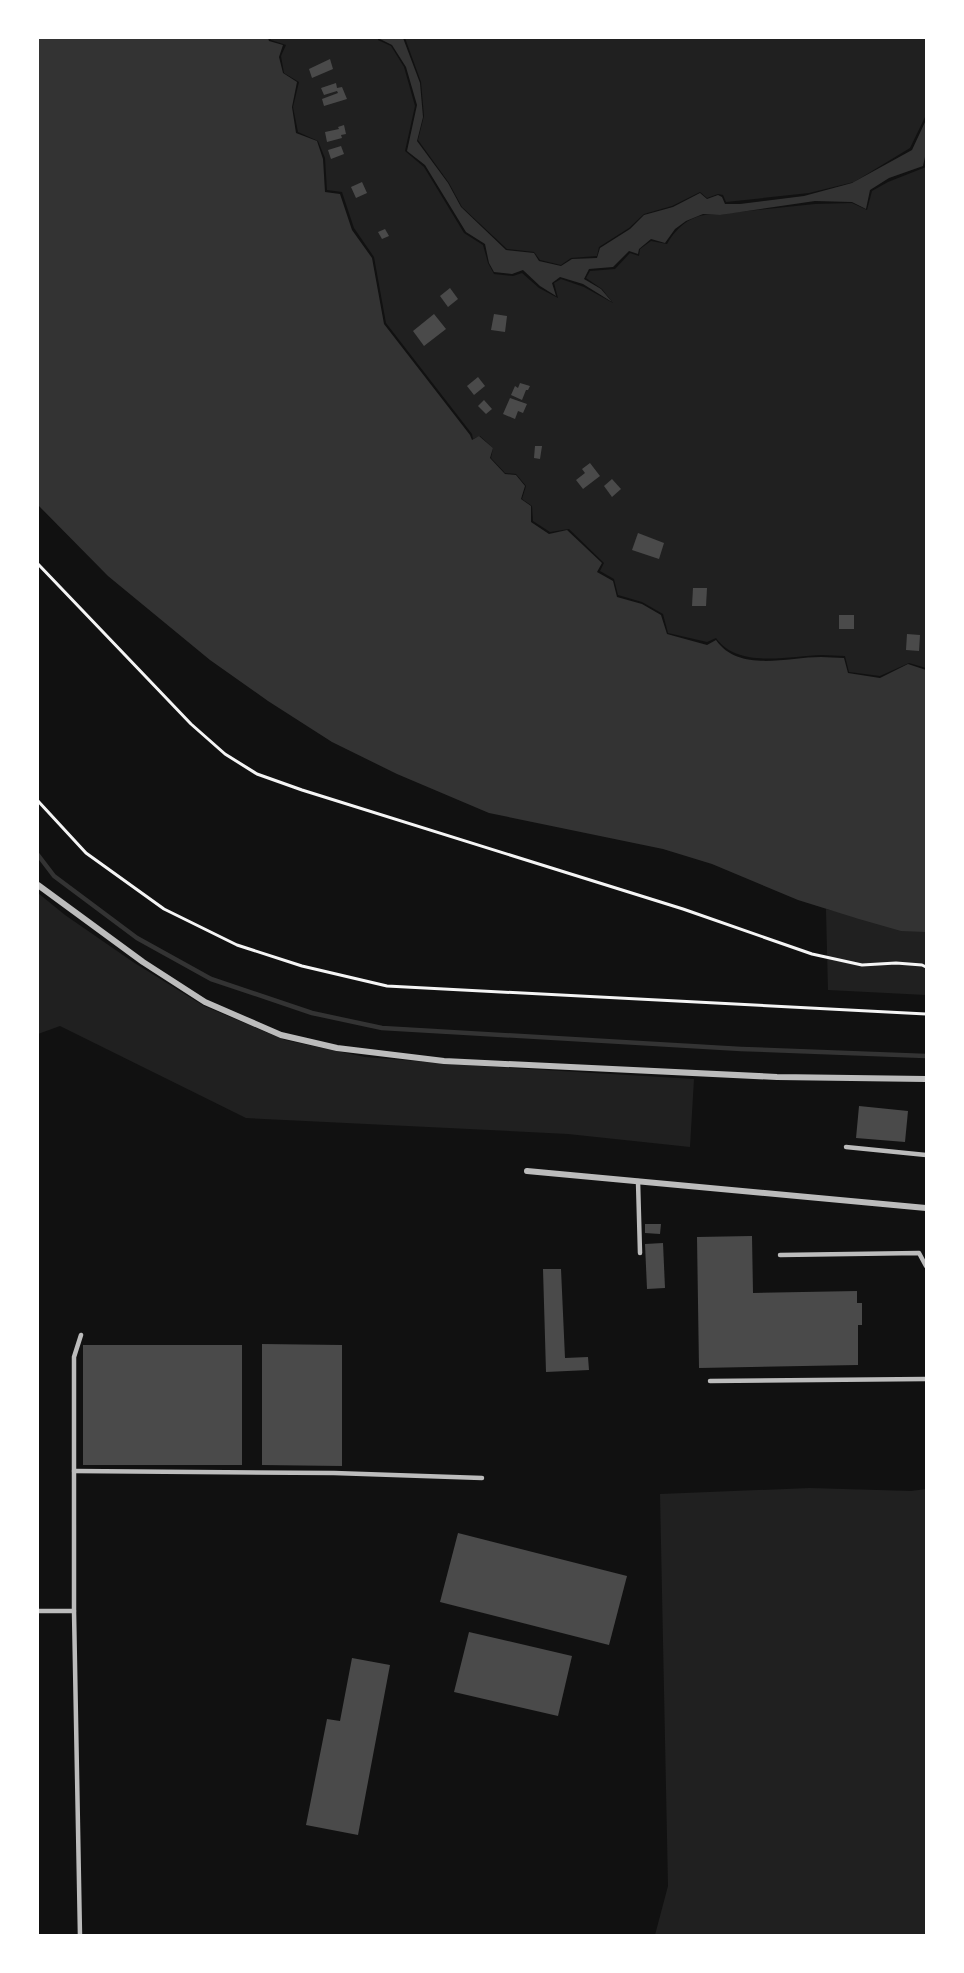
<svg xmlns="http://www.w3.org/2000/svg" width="964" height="1973" font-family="Figtree,sans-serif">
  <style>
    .green { fill: #202020 }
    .water { fill: #333 }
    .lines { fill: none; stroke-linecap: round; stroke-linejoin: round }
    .stream { stroke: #333; stroke-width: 4.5 }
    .building { fill: #4a4a4a }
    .path { stroke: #f5f5f5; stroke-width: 3 }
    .service { stroke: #bcbcbc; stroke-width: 4.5 }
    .minor { stroke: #bcbcbc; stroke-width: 6 }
  </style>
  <rect width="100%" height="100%" fill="#111"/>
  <g class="green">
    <path d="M270,38h108v2l13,6 13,21 11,39 -10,45 19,16 40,66 19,12 5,18 6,11 19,2 9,-3 17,15 19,10 -4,-15 7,-4 23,8 29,16 -11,-14 -16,-11 4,-7 25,-2 15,-16 9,3 1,-7 11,-8 16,3c8,-14 21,-27 38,-29 9,-1 15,1 24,-2l86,-9 37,-1 15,7 5,-19 16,-9 38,-15v-2v503l-17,-5 -29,13 -31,-4 -4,-16c-8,0 -16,-1 -23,-1 -33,1 -84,14 -106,-17l-9,4 -39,-9 -5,-19 -21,-12 -24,-7 -4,-16 -14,-8 4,-8 -35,-34 -19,3 -17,-11 -1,-15 -10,-7 4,-13 -10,-12 -11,-1 -14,-15 2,-10 -13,-12 -7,3 -1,-5 -86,-111 -12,-66 -20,-29 -12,-36 -15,-2 -2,-32 -7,-17 -20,-9 -5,-25 6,-25 -15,-9 -3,-17 5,-11 -15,-5z"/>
    <path d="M405,38h521v77l-16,33 -56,34 -45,11 -83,9 -3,-7 -5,-1 -11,4 -7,-6 -28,14 -28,8 -15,14 -30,19 -2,9 -26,2 -10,7 -21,-5 -6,-8 -27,-3 -45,-42 -13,-24 -31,-43 6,-24 -3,-34z"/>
    <path d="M38,893l27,22 68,47 71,44 81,34 80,17 100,8 229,14 -4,68 -122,-13 -322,-16 -186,-92 -22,8z"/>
    <path d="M826,909l100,22v64l-98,-5z"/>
    <path d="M810,1488l101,3 15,-2v446h-271l13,-49 -8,-392z"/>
  </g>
  <g class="water">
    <path d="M38,38h230l1,3 14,4 -4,12 4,16 14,9 -5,25 4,26 21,8 6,18 2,33 15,2 12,36 20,28 12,66 86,111 2,5 7,-4 14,12 -3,10 15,16 11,1 9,11 -4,13 10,7v16l18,12 18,-4 35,33 -5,9 16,9 4,16 25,7 19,11 6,19 40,11 9,-5c23,33 71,17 105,17 7,0 15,1 23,1l4,15 32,5 28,-14 18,6v262l-25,-1 -42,-12 -61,-19 -86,-36 -49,-15 -174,-36 -92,-39 -65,-32 -64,-41 -58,-41 -102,-84 -70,-71z"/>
    <path d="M380,38h23l17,45 3,34 -6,24 31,42 13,24 45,43 28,3 5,8 22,5 11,-7 25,-1 3,-10 30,-19 14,-14 29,-8 27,-14 7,6 11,-4 4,2 3,7h15l64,-8 48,-13 60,-33 14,-30v32l-3,14 -34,12 -19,12 -4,19 -14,-7 -37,-1 -95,14 -17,-1 -17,7 -11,8 -10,14 -14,-4 -12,10 -1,5 -9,-3 -16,16 -24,2 -5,10 17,10 11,13 -29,-18 -23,-7 -8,6 4,13 -16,-10 -17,-16 -11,4 -18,-2 -5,-9 -4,-19 -19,-12 -41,-67 -18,-14 10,-46 -11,-38 -14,-22 -12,-6z"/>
  </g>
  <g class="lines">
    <path class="stream" d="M38,855l16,21 83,62 74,41 101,34 70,15 359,21 185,7"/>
  </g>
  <g class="building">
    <path d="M330,59l3,10 -21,9 -3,-9z"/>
    <path d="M336,83l1,5 5,-1 5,12 -23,7 -2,-7 16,-6 -1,-2 -13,4 -3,-7z"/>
    <path d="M344,125l2,9 -5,1 1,3 -15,4 -2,-10 14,-3 -1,-2z"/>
    <path d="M341,146l3,8 -13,5 -3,-9z"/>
    <path d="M362,182l5,11 -11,5 -5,-11z"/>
    <path d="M385,229l4,7 -7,3 -4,-7z"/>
    <path d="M450,288l8,11 -10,8 -8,-11z"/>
    <path d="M434,314l12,15 -22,17 -11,-15z"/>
    <path d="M494,314l13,2 -2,16 -14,-2z"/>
    <path d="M478,377l7,9 -11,9 -7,-9z"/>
    <path d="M520,383l10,3 -2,4h-2l-4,10 -11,-5 4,-9 3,2z"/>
    <path d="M510,398l17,6 -4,9 -5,-2 -3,8 -12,-5z"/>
    <path d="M484,400l8,9 -6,5 -8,-8z"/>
    <path d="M535,446h7l-2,13 -6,-1z"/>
    <path d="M590,463l10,13 -17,13 -7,-9 9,-7 -3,-4z"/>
    <path d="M612,479l9,10 -9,8 -8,-11z"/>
    <path d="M638,533l26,10 -5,16 -27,-9z"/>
    <path d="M693,588h14l-1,18h-14z"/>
    <rect x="839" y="615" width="15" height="14"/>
    <path d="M907,634l13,1 -1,16 -13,-1z"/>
    <path d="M859,1106l49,5 -3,31 -49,-4z"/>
    <path d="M645,1224h16l-1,10 -15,-1z"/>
    <path d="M752,1236l1,57 104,-2v12h5v22h-4v40l-159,3 -2,-131z"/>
    <path d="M663,1243l2,45 -18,1 -2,-45z"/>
    <path d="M543,1269h18l4,89 23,-1 1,13 -43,2z"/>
    <path d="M262,1344l80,1v121l-80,-1z"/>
    <rect x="83" y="1345" width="159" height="120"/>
    <path d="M458,1533l169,43 -18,69 -169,-43z"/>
    <path d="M469,1632l103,24 -14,60 -104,-24z"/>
    <path d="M352,1658l38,7 -32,170 -52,-10 21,-106 13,2z"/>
  </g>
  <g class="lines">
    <g class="path">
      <path d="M38,564l153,160 34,30 32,20 45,16 381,119 129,45 50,11 34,-2 26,2 4,2"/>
      <path d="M38,801l48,52 78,56 73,36 65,21 85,20 539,28"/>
    </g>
    <g class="service">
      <path d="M846,1147l80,8"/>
      <path d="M638,1181l2,72"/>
      <path d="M780,1255l139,-2 7,13"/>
      <path d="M710,1381l216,-2"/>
      <path d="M74,1471l260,2 148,5"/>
      <path d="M38,1611h36"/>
      <path d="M80,1936l-6,-325v-254l7,-22"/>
    </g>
    <g class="minor">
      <path d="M38,885l105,77 62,40 76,33 56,13 107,13 333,16 149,2"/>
      <path d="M527,1171l399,37"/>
    </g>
  </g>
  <rect width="964" height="1973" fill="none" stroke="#ffffff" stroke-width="78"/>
</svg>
